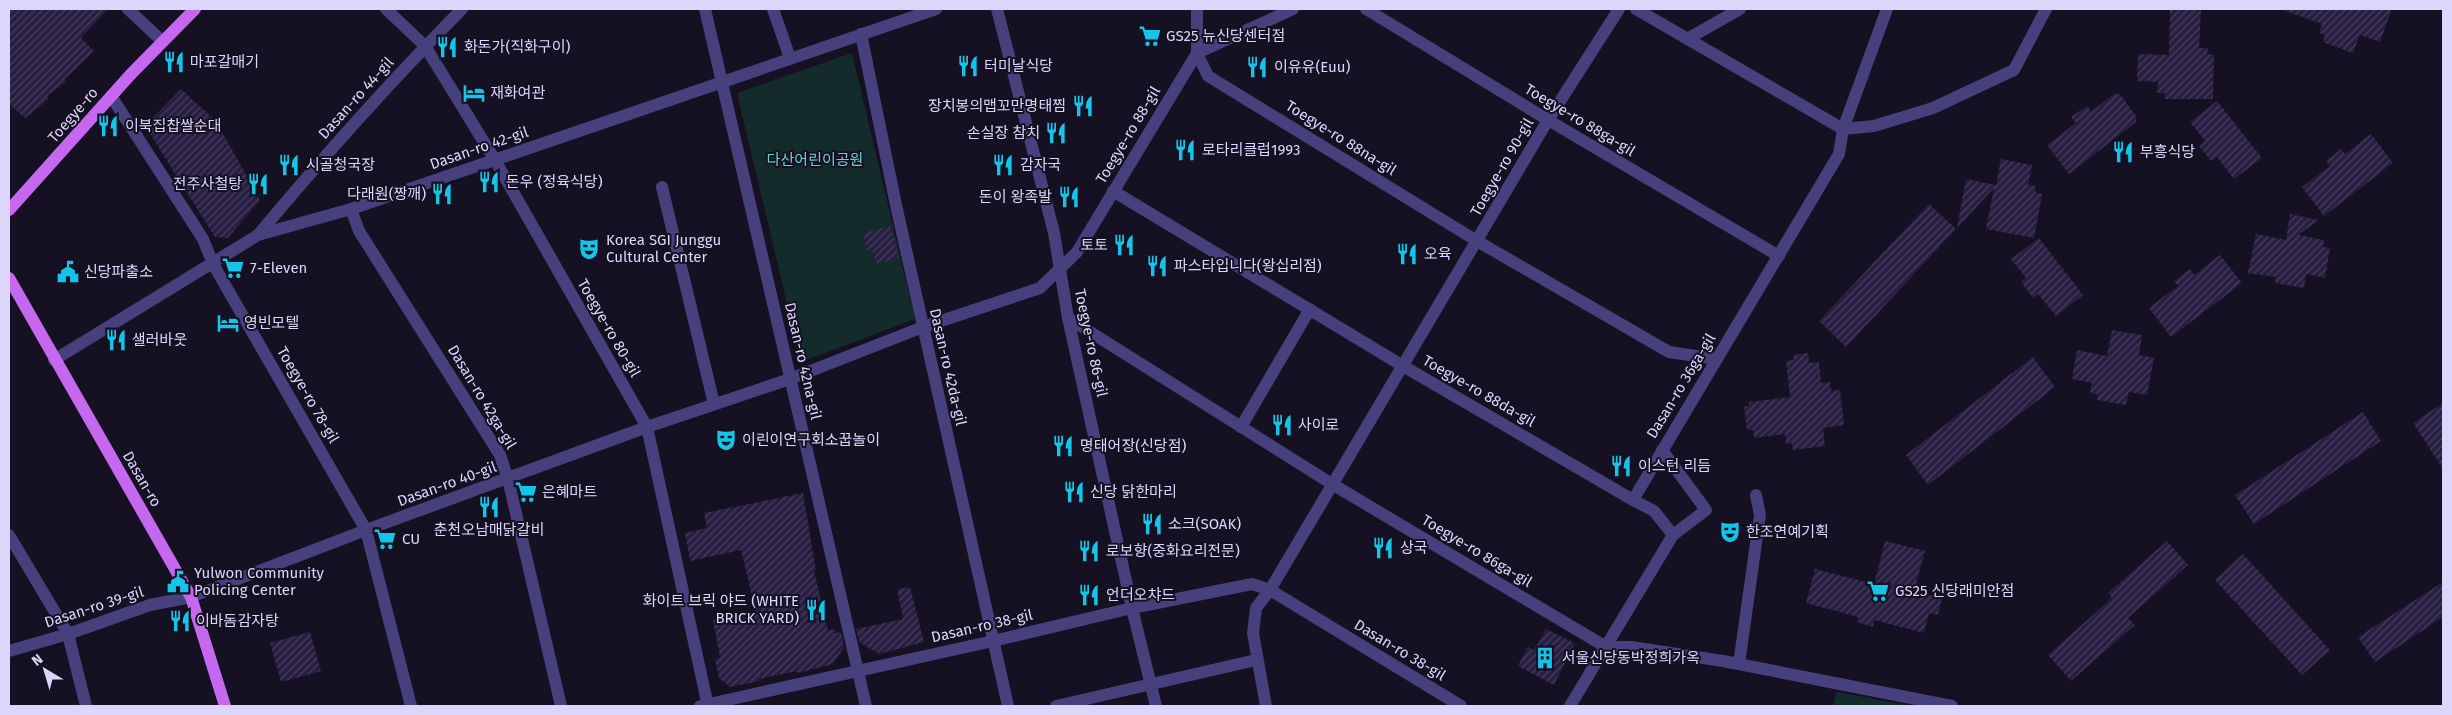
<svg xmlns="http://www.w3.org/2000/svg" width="2452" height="715" font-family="'Fira Sans','Noto Sans KR',sans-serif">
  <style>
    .green { fill: #142b2c }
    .building { fill: url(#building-hatch) }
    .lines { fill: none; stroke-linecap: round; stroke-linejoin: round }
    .minor { stroke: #46407d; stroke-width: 12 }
    .major { stroke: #c667f0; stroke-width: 12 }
    .labels { text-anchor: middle; stroke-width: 4; stroke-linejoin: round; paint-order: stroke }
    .poi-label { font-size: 15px; fill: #dcd6fb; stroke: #151022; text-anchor: start }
    .street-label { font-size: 15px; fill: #dcd6fb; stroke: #151022 }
    .park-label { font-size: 15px; fill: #68d4c0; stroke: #151022 }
  </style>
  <defs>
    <pattern id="building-hatch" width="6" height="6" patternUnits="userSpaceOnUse" patternTransform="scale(1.25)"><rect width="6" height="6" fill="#281e42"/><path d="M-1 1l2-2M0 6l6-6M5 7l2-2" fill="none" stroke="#473e5e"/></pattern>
  </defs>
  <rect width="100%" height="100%" fill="#151022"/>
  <g class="green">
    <path d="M852,53l63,266 -114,43 -64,-269z"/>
    <path d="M1837,692l75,14h-79z"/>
  </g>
  <g class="building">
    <path d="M9,9h99l-27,29 13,13 -29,28 1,3 -19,14 2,3 -24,19 -16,-14z"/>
    <path d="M2170,9h31l-2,39h9l-1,6 7,1 -1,44h-48v-6h-8l1,-11 -21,-1 1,-27 31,1z"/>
    <path d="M2286,9h106l-12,33 -20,-7 -7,18 -30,-11 2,-7 -6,-2 3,-9 -37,-13z"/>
    <path d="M181,89l35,32 44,79 -32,38 -13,-1 -70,-111z"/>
    <path d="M2114,94h6l16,22v6l-67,52 -22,-29 29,-22 -5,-6 16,-11 4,6z"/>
    <path d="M2217,101l45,57 -28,21 -17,-22 -6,4 -12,-15 6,-5 -15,-19z"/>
    <path d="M2371,134l22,29 -69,53 -22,-29 28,-21 -4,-5 15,-12 4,5z"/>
    <path d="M2001,159l31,6 -4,20 8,1 -1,6 7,2 -8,44 -48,-9 8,-41 -37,40 9,-49 30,6z"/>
    <path d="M1929,204l27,25 -110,118 -27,-26z"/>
    <path d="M2290,214l29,6 -21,15 26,5 -1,7 7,1 -5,30 -19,-4 -2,14 -29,-5 1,-6 -28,-4 8,-39 30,6z"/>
    <path d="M890,226l9,31 -22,7 -5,-15 -5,1 -4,-17z"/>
    <path d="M2039,238l44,57 -27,21 -18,-22 -5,4 -12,-16 5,-4 -15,-19z"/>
    <path d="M2220,255l22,28 -71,54 -22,-29 29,-22 -4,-5 16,-12 4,6z"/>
    <path d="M2112,330l30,5 -3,20 15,3 -7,37 -18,-3 -3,13 -29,-5 1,-6 -8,-1 2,-10 -20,-4 5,-29 30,6z"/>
    <path d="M1808,353l1,10 10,-1 2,21 9,-1 1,9 9,-1 4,35 -21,3 2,18 -32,4 -1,-7 -6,1 -1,-10 -31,4 -1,-8h-6l-3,-23 5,-1v-4l41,-5 -4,-36 8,-1 -1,-5z"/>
    <path d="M2033,357l22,30 -127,98 -22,-30z"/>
    <path d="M2443,403v66l-30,-46z"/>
    <path d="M2363,412l18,29 -127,83 -19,-29z"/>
    <path d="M803,493l13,78h-2l14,60 6,-2 1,4 6,-1 3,15 -11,17 -35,9 -1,-2 -38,8v2l-29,6 -11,-9 -4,-19 5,-1 -7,-38 43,-8 -15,-62 -51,11 -5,-28 22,-5 -3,-15z"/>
    <path d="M1885,541l40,10 -11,40 28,7 -4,17 -9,-2 -5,20 -50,-13 -1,7 -16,-5 1,-5 -52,-14 9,-34 59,15z"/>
    <path d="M2167,541l21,24 -60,53 7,7 -64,56 -23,-26 64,-57 -4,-5z"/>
    <path d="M2243,554l87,96 -28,25 -87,-95z"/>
    <path d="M2443,582v35l-68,45 -17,-25z"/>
    <path d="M910,587l14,55 -45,12 -20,-12 -3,-13 47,-10 -6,-30z"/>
    <path d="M1546,629l29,14 -21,42 -36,-19 10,-19 6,3z"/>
    <path d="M310,632l11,39 -40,11 -11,-39z"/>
  </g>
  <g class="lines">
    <g class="minor">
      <path d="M128,9l34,32"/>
      <path d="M386,9l39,37 70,114 152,267 61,279"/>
      <path d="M705,9l161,697"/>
      <path d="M773,9l17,49"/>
      <path d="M997,9l57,224 14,85 64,290 24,98"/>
      <path d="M1293,9l-96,44 11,23 269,165 192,111 47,7"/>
      <path d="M1366,9l182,111 231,136"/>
      <path d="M1636,9l207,120 31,-3 59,-18 81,-38 32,-61"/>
      <path d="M861,34l35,171 112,501"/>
      <path d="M1689,38l51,-29"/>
      <path d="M111,96l92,143 10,25 153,266 45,176"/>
      <path d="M662,187l52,217"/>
      <path d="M1113,191l290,175 230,134"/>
      <path d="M351,209l8,22 141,224 8,24 53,227"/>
      <path d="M258,235c65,-78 133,-154 204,-226"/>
      <path d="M1068,318l264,166 274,163"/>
      <path d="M54,360l204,-125 93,-26 585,-200"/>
      <path d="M1241,427l69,-118"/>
      <path d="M9,535l59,99 18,72"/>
      <path d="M1673,535l-19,-24 -21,-11 206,-346 4,-25 44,-120"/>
      <path d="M1606,647h25l92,14 229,45"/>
      <path d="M9,651l59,-17 82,-29 41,-8 175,-67 281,-103 143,-48 133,-52 117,-39 37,-36 120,-199v-44"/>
      <path d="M1739,664l21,-149 -4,-20"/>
      <path d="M700,706l293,-65 139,-33 120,-24 18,6 -14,18 -3,25 13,73"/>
      <path d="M1056,706l200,-46"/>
      <path d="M1461,706l-191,-116 278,-470 71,-111"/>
      <path d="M1570,706l103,-171 33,-25 -44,-60"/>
    </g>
    <g class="major">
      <path d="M9,210l122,-136 64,-65"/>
      <path d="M9,278l182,319 34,109"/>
    </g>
  </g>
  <defs>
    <g id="supermarket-bare" transform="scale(1.725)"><path d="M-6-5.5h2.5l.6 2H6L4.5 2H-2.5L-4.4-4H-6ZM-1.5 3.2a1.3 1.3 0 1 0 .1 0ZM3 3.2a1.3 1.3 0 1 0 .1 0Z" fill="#16c4e7" stroke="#151022" stroke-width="2.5" paint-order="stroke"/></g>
    <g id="restaurant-bare" transform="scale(1.725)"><path d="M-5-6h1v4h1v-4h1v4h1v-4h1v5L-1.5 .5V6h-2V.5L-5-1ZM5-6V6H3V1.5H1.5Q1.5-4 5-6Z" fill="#16c4e7" stroke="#151022" stroke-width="2.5" paint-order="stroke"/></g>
    <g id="hotel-bare" transform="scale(1.725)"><path d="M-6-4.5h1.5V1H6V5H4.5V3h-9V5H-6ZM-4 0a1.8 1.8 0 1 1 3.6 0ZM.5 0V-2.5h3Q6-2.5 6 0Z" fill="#16c4e7" stroke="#151022" stroke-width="2.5" paint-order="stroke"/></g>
    <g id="theatre-bare" transform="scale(1.725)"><path d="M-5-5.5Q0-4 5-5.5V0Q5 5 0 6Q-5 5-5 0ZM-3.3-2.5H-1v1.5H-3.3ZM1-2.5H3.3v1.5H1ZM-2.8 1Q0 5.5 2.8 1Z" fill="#16c4e7" stroke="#151022" stroke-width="2.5" paint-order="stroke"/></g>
    <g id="civic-bare" transform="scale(1.725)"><path d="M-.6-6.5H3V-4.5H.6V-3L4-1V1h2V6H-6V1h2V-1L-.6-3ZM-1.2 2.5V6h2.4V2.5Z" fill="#16c4e7" stroke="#151022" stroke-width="2.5" paint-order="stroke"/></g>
    <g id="building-bare" transform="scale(1.725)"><path d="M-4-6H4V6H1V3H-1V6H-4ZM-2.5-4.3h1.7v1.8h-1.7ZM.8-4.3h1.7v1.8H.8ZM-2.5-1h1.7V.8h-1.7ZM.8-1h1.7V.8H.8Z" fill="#16c4e7" stroke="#151022" stroke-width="2.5" paint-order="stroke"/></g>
  </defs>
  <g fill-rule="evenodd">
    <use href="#supermarket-bare" x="1150" y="36"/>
    <use href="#restaurant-bare" x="447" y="47"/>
    <use href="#restaurant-bare" x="174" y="62"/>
    <use href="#restaurant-bare" x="968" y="66"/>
    <use href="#restaurant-bare" x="1257" y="67"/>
    <use href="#hotel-bare" x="474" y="93"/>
    <use href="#restaurant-bare" x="1083" y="106"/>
    <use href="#restaurant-bare" x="108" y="126"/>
    <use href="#restaurant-bare" x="1056" y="133"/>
    <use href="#restaurant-bare" x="1185" y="150"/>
    <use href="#restaurant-bare" x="2123" y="152"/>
    <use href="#restaurant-bare" x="289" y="165"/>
    <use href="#restaurant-bare" x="1003" y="165"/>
    <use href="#restaurant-bare" x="489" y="182"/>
    <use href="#restaurant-bare" x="258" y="184"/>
    <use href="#restaurant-bare" x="442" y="194"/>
    <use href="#restaurant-bare" x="1069" y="197"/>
    <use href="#restaurant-bare" x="1124" y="245"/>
    <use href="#theatre-bare" x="589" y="249"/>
    <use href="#restaurant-bare" x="1407" y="254"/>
    <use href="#restaurant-bare" x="1157" y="266"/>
    <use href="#supermarket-bare" x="233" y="268"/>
    <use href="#civic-bare" x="68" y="272"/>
    <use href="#hotel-bare" x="228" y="323"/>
    <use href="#restaurant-bare" x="116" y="340"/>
    <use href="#restaurant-bare" x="1282" y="425"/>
    <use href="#theatre-bare" x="726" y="440"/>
    <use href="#restaurant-bare" x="1063" y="446"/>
    <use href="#restaurant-bare" x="1621" y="466"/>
    <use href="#supermarket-bare" x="526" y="492"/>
    <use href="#restaurant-bare" x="1074" y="492"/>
    <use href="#restaurant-bare" x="489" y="507"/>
    <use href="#restaurant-bare" x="1152" y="524"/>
    <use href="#theatre-bare" x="1730" y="532"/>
    <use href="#supermarket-bare" x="385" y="539"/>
    <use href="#restaurant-bare" x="1383" y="548"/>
    <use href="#restaurant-bare" x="1089" y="551"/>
    <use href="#civic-bare" x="178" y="582"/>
    <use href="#supermarket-bare" x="1878" y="591"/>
    <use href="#restaurant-bare" x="1089" y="595"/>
    <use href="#restaurant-bare" x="816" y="610"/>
    <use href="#restaurant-bare" x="180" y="621"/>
    <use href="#building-bare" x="1545" y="658"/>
  </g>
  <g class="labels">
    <g class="poi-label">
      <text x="1166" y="41">GS25 뉴신당센터점</text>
      <text x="464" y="52">화돈가(직화구이)</text>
      <text x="190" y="67">마포갈매기</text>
      <text x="984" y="71">터미날식당</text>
      <text x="1274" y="72">이유유(Euu)</text>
      <text x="490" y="98">재화여관</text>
      <text x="1066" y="111" text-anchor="end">장치봉의맵꼬만명태찜</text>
      <text x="125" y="131">이북집찹쌀순대</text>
      <text x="1040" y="138" text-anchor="end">손실장 참치</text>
      <text x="1202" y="155">로타리클럽1993</text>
      <text x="2140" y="157">부흥식당</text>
      <text x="306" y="170">시골청국장</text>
      <text x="1020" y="170">감자국</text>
      <text x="506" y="187">돈우 (정육식당)</text>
      <text x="242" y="189" text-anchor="end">전주사철탕</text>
      <text x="426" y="199" text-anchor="end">다래원(짱깨)</text>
      <text x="1052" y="202" text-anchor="end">돈이 왕족발</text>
      <text x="606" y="245">Korea SGI Junggu<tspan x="606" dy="17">Cultural Center</tspan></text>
      <text x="1108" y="250" text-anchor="end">토토</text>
      <text x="1424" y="259">오육</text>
      <text x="1174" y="271">파스타입니다(왕십리점)</text>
      <text x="250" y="273">7-Eleven</text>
      <text x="84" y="277">신당파출소</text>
      <text x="244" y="328">영빈모텔</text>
      <text x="132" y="345">샐러바웃</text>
      <text x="1298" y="430">사이로</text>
      <text x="742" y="445">이린이연구회소꿉놀이</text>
      <text x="1080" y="451">명태어장(신당점)</text>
      <text x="1638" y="471">이스턴 리듬</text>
      <text x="542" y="497">은혜마트</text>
      <text x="1090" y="497">신당 닭한마리</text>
      <text x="1168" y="529">소크(SOAK)</text>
      <text x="489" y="535" text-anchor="middle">춘천오남매닭갈비</text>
      <text x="1746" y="537">한조연예기획</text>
      <text x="402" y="544">CU</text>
      <text x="1400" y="553">상국</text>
      <text x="1106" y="556">로보향(중화요리전문)</text>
      <text x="194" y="578">Yulwon Community<tspan x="194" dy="17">Policing Center</tspan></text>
      <text x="1895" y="596">GS25 신당래미안점</text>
      <text x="1106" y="600">언더오챠드</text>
      <text x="799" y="606" text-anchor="end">화이트 브릭 야드 (WHITE<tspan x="799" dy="17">BRICK YARD)</tspan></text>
      <text x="196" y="626">이바돔감자탕</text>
      <text x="1562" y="663">서울신당동박정희가옥</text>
    </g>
    <g class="street-label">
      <text transform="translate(356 98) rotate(-48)" y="5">Dasan-ro 44-gil</text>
      <text transform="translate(73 115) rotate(-49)" y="5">Toegye-ro</text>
      <text transform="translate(1580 120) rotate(31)" y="5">Toegye-ro 88ga-gil</text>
      <text transform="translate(1128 135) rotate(-59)" y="5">Toegye-ro 88-gil</text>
      <text transform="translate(1341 138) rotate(32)" y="5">Toegye-ro 88na-gil</text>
      <text transform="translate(479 148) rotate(-19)" y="5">Dasan-ro 42-gil</text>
      <text transform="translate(1502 167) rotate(-60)" y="5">Toegye-ro 90-gil</text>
      <text transform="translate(609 328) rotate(60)" y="5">Toegye-ro 80-gil</text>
      <text transform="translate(1091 343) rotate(78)" y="5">Toegye-ro 86-gil</text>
      <text transform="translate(803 361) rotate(77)" y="5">Dasan-ro 42na-gil</text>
      <text transform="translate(948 367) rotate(77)" y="5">Dasan-ro 42da-gil</text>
      <text transform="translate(1681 386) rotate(-59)" y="5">Dasan-ro 36ga-gil</text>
      <text transform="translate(1479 391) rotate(30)" y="5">Toegye-ro 88da-gil</text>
      <text transform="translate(308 395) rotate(60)" y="5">Toegye-ro 78-gil</text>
      <text transform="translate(482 397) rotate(59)" y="5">Dasan-ro 42ga-gil</text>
      <text transform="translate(142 479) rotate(60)" y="5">Dasan-ro</text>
      <text transform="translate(447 484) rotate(-20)" y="5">Dasan-ro 40-gil</text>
      <text transform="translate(1477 551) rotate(31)" y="5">Toegye-ro 86ga-gil</text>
      <text transform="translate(94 607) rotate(-18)" y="5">Dasan-ro 39-gil</text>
      <text transform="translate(982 626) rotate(-13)" y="5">Dasan-ro 38-gil</text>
      <text transform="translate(1400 650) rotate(31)" y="5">Dasan-ro 38-gil</text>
    </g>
    <g class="park-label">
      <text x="815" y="165">다산어린이공원</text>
    </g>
  </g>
  <rect width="2452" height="715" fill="none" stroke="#dcd6fb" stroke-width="20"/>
  <g transform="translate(45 670) rotate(322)" stroke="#151022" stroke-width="4" paint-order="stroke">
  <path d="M0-4L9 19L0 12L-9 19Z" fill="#dcd6fb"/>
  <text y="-8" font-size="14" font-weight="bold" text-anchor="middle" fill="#dcd6fb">N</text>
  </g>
</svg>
